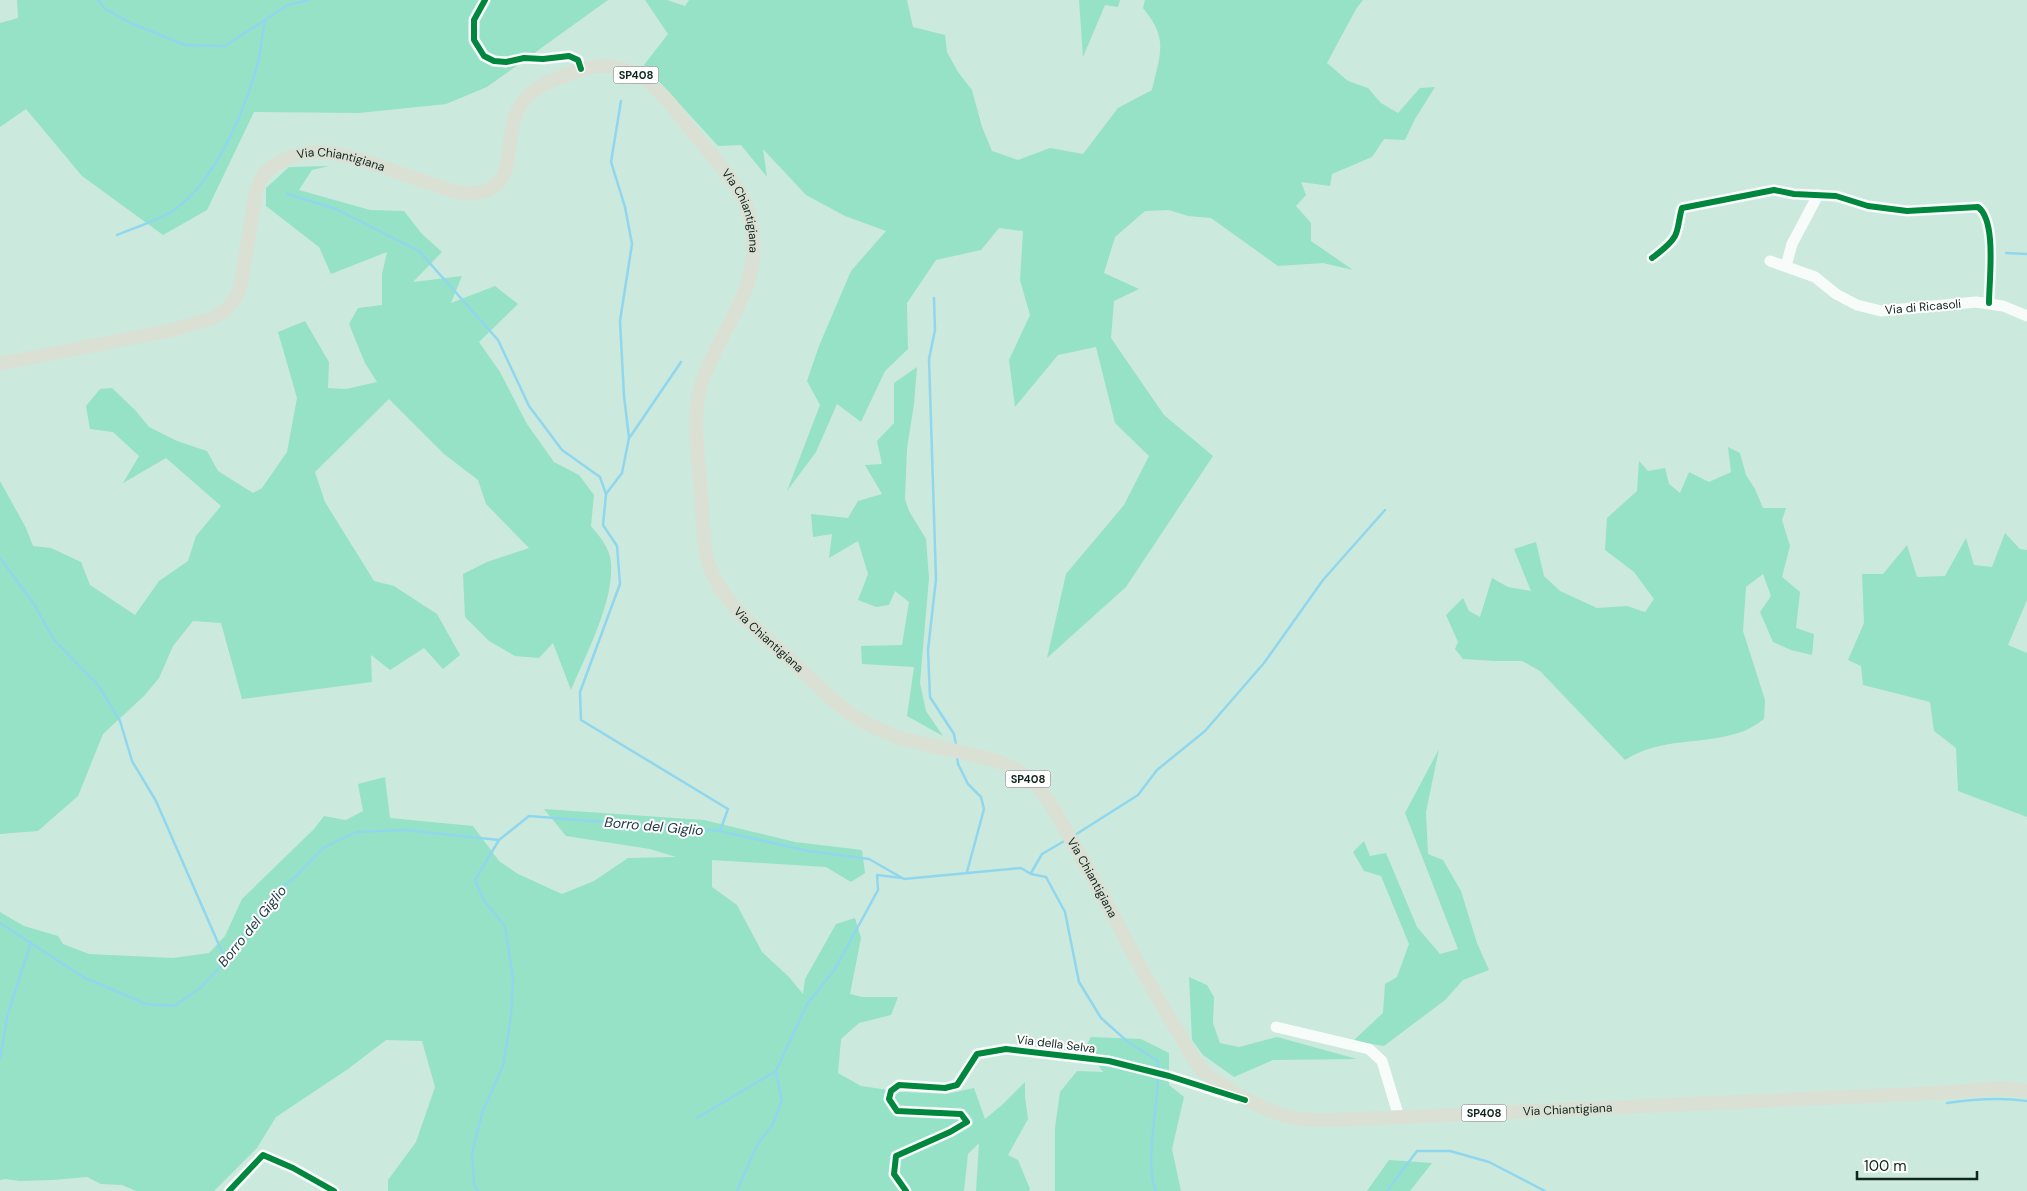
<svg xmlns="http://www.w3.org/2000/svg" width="2027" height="1191" font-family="'DM Sans',sans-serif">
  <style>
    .green { fill: #95e2c6 }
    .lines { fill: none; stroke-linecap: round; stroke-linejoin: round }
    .stream { stroke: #90d7ee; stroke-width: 2.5 }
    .minor { stroke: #f7fcfa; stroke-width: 11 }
    .major { stroke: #dbe0d4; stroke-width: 14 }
    .cycleway-casing { stroke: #fff; stroke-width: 9 }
    .cycleway { stroke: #00873e; stroke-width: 6 }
    .labels { text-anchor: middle; stroke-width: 4; stroke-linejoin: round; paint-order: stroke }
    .shield { fill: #fff; stroke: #586762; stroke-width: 1 }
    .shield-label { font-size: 11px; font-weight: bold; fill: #11261e }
    .street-label { font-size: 12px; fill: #11261e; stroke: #fff }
    .water-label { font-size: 14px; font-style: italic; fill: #203b47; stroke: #fff }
  </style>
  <rect width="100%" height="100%" fill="#cce9dd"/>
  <g class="green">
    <path d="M17,0h591l-121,87 -41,17 -87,9 -105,-1 -47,98 -44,25 -81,-59 -56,-67 -26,18v-104l18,-5z"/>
    <path d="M645,0h22l18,6 4,-6h218l6,27 32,8 2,17 11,20 14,18 10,37 10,24 26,9 32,-12 33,6 35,-46 34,-18c8,-36 17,-51 -9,-82l2,-8h218l-7,9 -29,54 21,18 20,7 13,15 17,10 22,-25 15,-1 -20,32 -10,21 -21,-1 -12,18 -40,17 -2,12 -29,-4 5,13 -10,11 15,17v18l42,29 -30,-7 -45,3 -67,-48 -23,-2 -19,-6 -24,1 -30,26 -11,36 35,16 -25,12 -3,37 53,77 49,41 -87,131 -79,71 19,-84 58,-69 25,-49 -34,-33 -19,-76 -38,8 -43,52 -6,-47 21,-45 -10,-35 3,-49 -24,-3 -18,22 -45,10 -29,43 1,46 -23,22 -24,51 -24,-18 -21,48 -29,39 33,-86 -13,-24 12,-35 32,-75 35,-40 -41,-15 -39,-21 -43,-46 4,28 -26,-32 -23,1 -74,-81 24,-31z"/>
    <path d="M1079,0h41l-2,7 -13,-2 -22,52z"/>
    <path d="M329,166l-17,4 -13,20 71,20 34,1 18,23 20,18 -29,30 49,-6 -11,27 44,-17 23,18 -39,38 21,30 27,52 27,38 25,13 15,20 -3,31c9,11 19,22 20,37 3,39 -25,91 -40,127l-18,-47 -14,15 -24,-2 -26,-15 -24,-24 -2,-43 24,-12 42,-14 -43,-44 -8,-24 -34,-26 -55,-55 -74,73 10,30 49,79 20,5 43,28 23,41 -17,14 -19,-21 -34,22 -19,-15 1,27 -130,17 -21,-76 -28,-2 -20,25 -14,32 -15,18 -41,38 -25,62 -40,35 -38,3v-353l26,47 7,18 18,2 30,14 9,23 45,30 24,-34 29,-20 8,-25 25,-30 -55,-48 -43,25 16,-27 -26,-24 -23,-3 -4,-23 14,-17 12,-1 24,23 13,16 28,14 30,10 11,20 35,22 9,-5 25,-36 10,-54 -19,-66 27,-11 24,41 -1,26 18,1 31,-7 -12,-19 -16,-39 9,-16 24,-3v-31l5,-22 -56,22 -12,-27 -53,-41v-18l23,-21z"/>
    <path d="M917,367l-3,37 -7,45 -2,50 4,12 17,28 3,39 -9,105 6,28 17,25 -36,-20 7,-49 -52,-3 -1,-18 41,-1 7,-43 -14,-11 -6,14 -13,2 -18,-7 10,-26 -10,-33 -29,17 3,-24 -19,3 -2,-23 37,4 10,-17 24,-7 -17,-29 17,-1 -5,-23 17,-18v-40z"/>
    <path d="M1728,447l12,6 6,22 9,14 8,19h23l-4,12 8,26 -8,31 18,15 -4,36 18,6 -2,21 -21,-5 -18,-8 -13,-30 11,-16 -8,-22 -17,13 -3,44 22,69 -1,19c-6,4 -13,9 -20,12 -40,15 -82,5 -119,29l-85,-89 -18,-10h-27l-32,-2 -8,-10 3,-7 -12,-27 17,-17 6,13 11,6 12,-39 16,9 23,4 -17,-42 22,-7 8,34 16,15 37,17 30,-2 18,6 9,-13 -20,-27 -29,-22 2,-32 30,-27 2,-30 9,10 17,-3 4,16 11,9 9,-21 20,10 22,-10z"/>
    <path d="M2005,533l15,16 7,1v50l-19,45 19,8v164l-69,-26 -2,-43 -22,-17 -4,-29 -67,-17 -2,-19 -13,-6 16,-37 -2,-49h21l24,-29 10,32 28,-1 21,-38 8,27 18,2z"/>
    <path d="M1439,749l-13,63 2,42 15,6 18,31 16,52 12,27 -26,10 -18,20 -61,46 -31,-5 30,-28 2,-29 12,-7 12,-33 -28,-68 -17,-5 -11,-19 11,-11 6,15 16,-3 31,74 23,27 18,-5 -53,-136z"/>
    <path d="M385,777l5,41 83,8 26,35 19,13 44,20 32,-13 34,-23 48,-1 -26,-8 -84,-13 -22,-27 160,11 91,22 67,8 3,23 -14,9 -25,-15 -114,-7v27l25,18 25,47 27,25 14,17 2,-15 31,-55 19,-6 6,20 -11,56 12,3h36l-7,18 -32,8 -18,16 -3,34 23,13 41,6 45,2 27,-6 11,31 17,-14 23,-23v15l3,22 -20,36 10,5 12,29 -1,2h-53l3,-48 -11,11 -4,37h-576v-11l28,-38 19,-55 -13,-46 -36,-1 -38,29 -72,48 -19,31 -43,43h-78l-14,-6 -21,-1 -14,-7 -34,3 -33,1 -15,-2 -5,1v-268l24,14 34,10 5,8 26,10 84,4 36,-5 16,-17 17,-37 72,-70 10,-13 22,4 17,-9 -5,-27z"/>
    <path d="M1189,977l18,8 7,12 -1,26 7,20 19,4 38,-10 80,22 -84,1 -39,17 -31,-22 -11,-15z"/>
    <path d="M1091,1037l50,2 28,14v32l15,12 -12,52 9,42h-126v-63l5,-36 17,-21 26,1 -18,-24z"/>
    <path d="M1389,1160l43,3 -22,28h-43z"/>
  </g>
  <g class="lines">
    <g class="stream">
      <path d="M98,0l7,9 28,15 52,21 40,1 63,-41 21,-5"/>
      <path d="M621,101l-10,61 14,45 7,37 -12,77 4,75 5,42 -7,35 -16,21 -3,31 14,21 3,38 -40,108 1,28 147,89 -8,22"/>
      <path d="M287,194l49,15 83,42 79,89 31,66 33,44 38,27 6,17"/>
      <path d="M117,235c16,-7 43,-15 57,-25 41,-29 70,-97 83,-144 4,-15 5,-31 8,-46"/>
      <path d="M2006,253l21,1"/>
      <path d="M934,298l1,32 -6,29 7,220 -8,71 2,47 24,37 2,11"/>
      <path d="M630,437l51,-75"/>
      <path d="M0,558l34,46 20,36 44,45 22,36 12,40 24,40 70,160"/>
      <path d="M957,756l1,8 10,20 13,13 3,12 -17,63"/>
      <path d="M1075,835l63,-40 19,-25 48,-39 59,-68 59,-83 62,-70"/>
      <path d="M1031,873l11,-19 24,-14"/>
      <path d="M0,923l83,54 63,27 28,2 25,-17 27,-28 47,-66 23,-19 27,-28 33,-16 49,-2 94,10 30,-24 191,15 88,20 61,8 35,20 117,-11 10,6 15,3 19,35 14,70 22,36 27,24 30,19v7"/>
      <path d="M0,1059l7,-42 24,-75"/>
      <path d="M1947,1103c27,-4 53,-6 80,-2"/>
      <path d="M697,1118l79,-47 31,-67 28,-35 43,-79 -1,-15 25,3"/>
      <path d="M478,1191l-4,-7 -2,-31 10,-40 21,-47 8,-50 2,-38 -8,-52 -21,-25 -9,-21 24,-40"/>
      <path d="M737,1191l21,-48 14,-17 10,-26 -6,-28"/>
      <path d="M1156,1191c-12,-24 2,-86 2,-115"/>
      <path d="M1387,1191l30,-40h33l39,11 56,29"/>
    </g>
    <g class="minor">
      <path d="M485,0l-11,20v20l10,16 10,5 12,1 18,-4 19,1 26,-3 9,4 3,9"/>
      <path d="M1652,258c8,-6 18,-13 23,-22 4,-8 4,-19 7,-28l92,-18 20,4 42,2 32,10 39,5 71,-4c19,14 11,73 11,96"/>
      <path d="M1770,261l45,16 21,17 21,11 24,6 95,-9 27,4 24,10"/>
      <path d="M1786,266l6,-22 26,-49"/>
      <path d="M1276,1027l93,22 13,12 17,56"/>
      <path d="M229,1191l34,-36 30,13 41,23"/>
      <path d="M906,1191l-12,-17 2,-18 54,-24 17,-10 -6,-8 -64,-3 -8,-12 2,-8 8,-6 46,3 12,-3 20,-31 29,-5 103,12 60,15 68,22"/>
    </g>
    <path class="major" id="s1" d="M0,364l172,-34 39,-11 14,-8 10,-12 6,-14 15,-95c6,-15 10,-20 24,-28 37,-21 78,-3 114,9 22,8 44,15 66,22 68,5 37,-54 62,-90 11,-16 32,-24 50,-30 19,-8 38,-10 57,-2 29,11 47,41 66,64 14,17 30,34 42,53 20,30 21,72 7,105 -13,31 -33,60 -43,92 -10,34 -2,75 0,110 2,22 1,46 7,67 13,43 56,73 87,102 16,15 32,32 50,46 15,11 34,20 52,27 36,12 101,17 129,39 22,17 34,46 48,69 36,60 65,125 103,185 8,13 16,31 27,42 4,4 10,7 14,10 24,16 47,29 76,36 13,3 29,2 42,2l600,-27 68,-5 23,3"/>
    <g class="cycleway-casing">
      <g id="cycleway">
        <path d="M485,0l-11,20v20l10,16 10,5 12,1 18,-4 19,1 26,-3 9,4 3,9"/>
        <path d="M1652,258c8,-6 18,-13 23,-22 4,-8 4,-19 7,-28l92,-18 20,4 42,2 32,10 39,5 71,-4c19,14 11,73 11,96"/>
        <path d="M229,1191l34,-36 30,13 41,23"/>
        <path d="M906,1191l-12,-17 2,-18 54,-24 17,-10 -6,-8 -64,-3 -8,-12 2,-8 8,-6 46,3 12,-3 20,-31 29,-5 103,12 60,15 76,24"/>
      </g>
    </g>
    <use href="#cycleway" class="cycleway"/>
  </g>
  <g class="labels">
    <g class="shield">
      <rect x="613.5" y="66.5" width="45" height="17" rx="4"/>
      <rect x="1005.5" y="770.5" width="45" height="17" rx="4"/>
      <rect x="1461.5" y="1104.5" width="45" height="17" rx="4"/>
    </g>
    <g class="shield-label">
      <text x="636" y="79">SP408</text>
      <text x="1028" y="783">SP408</text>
      <text x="1484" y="1117">SP408</text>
    </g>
    <g class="street-label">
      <text dy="4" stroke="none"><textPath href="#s1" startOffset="460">Via Chiantigiana</textPath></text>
      <text dy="4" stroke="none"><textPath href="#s1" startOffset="1012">Via Chiantigiana</textPath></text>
      <text transform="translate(1923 307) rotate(-5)" y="4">Via di Ricasoli</text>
      <text dy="4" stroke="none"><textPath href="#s1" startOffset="1478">Via Chiantigiana</textPath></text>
      <text dy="4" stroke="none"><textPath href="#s1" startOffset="1898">Via Chiantigiana</textPath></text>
      <text transform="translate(1056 1044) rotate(7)" y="4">Via della Selva</text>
      <text dy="4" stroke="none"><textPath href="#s1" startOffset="2498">Via Chiantigiana</textPath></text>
    </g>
    <g class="water-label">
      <text transform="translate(654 826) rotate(5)" y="5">Borro del Giglio</text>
      <text transform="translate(252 926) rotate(-51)" y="5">Borro del Giglio</text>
    </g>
  </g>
  <path d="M1857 1171v8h120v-8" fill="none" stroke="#11261e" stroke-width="2.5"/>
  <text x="1864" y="1171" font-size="15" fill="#11261e" stroke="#ffffff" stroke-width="4" paint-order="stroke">100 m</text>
</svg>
